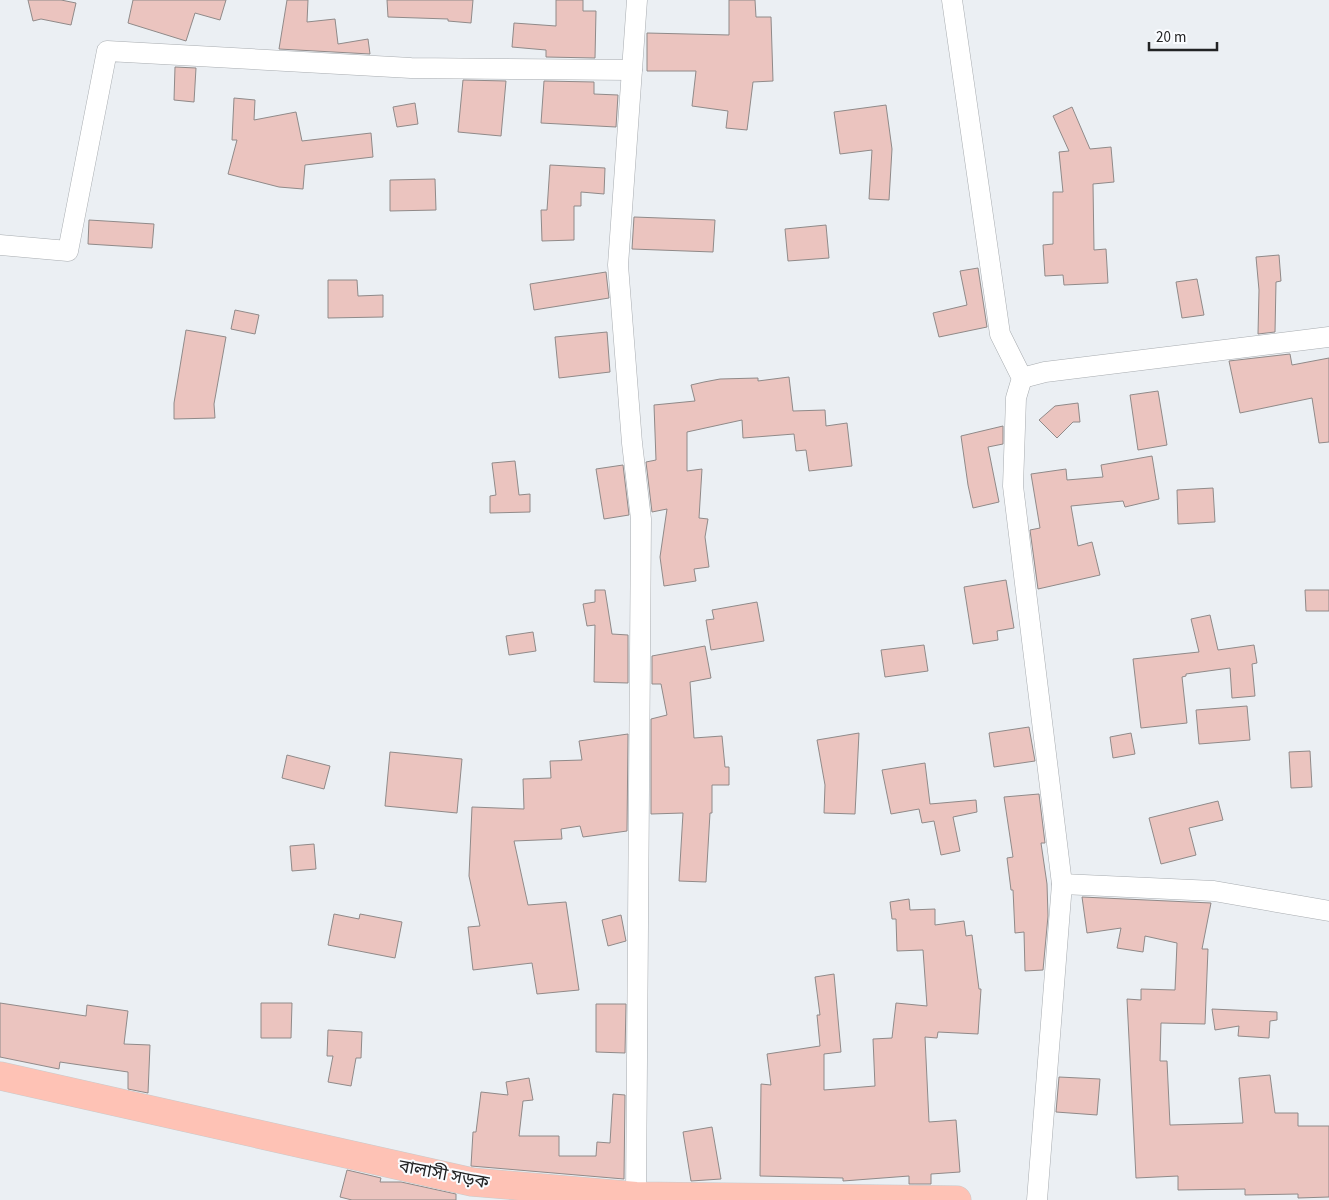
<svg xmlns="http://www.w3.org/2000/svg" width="1329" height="1200" font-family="'Source Sans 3','Noto Sans Bengali',sans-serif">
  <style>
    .building { fill: #ebc4bf; stroke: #908a89 }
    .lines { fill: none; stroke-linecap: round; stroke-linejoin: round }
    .minor-casing { stroke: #a8acb0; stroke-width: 21 }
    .primary-casing { stroke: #cacaca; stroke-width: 29 }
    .minor { stroke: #fff; stroke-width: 20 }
    .primary { stroke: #fec2b5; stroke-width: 28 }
    .labels { text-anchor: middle; stroke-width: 4; stroke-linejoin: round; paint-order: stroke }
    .street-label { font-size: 18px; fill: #222324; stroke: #fafcff }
  </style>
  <rect width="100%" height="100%" fill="#ebeff3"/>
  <g class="building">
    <path d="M28,0h33l15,3 -5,22 -30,-6 -8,2z"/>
    <path d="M133,0h93l-6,20 -25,-7 -9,28 -58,-18z"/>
    <path d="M287,0h21l-1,22 28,-3 3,25 30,-5 2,15 -91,-5z"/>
    <path d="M387,0h86l-2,23 -23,-2v-2l-60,-2z"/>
    <path d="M556,0h27v11h13l-1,47 -49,-1v-7l-34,-3 2,-24 42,3z"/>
    <path d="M729,0h26l1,17h15l2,64 -20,1 -6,48 -21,-2 2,-17 -36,-5 4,-35h-49v-38l82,2z"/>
    <path d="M175,67l21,1 -2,34 -20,-2z"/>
    <path d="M463,80l43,1 -5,55 -43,-4z"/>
    <path d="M544,81l50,1v12l24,1 -2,32 -75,-4z"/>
    <path d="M234,98l21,2 -1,20 42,-8 6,29 69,-8 2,24 -68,8 -2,24 -24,-2 -51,-13 9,-34h-5z"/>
    <path d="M415,103l3,21 -21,3 -4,-20z"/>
    <path d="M886,105l6,44 -3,51 -20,-1 3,-49 -32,4 -6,-42z"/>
    <path d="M1072,107l18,42 21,-2 3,35 -21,2 1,66 12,-1 2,34 -44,2 -1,-10 -18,1 -2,-31 10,-1v-52h10l-4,-40 10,-1 -16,-35z"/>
    <path d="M550,165l55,3 -1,26 -23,-2v14h-7v34l-32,1 -1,-31h6z"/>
    <path d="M435,179l1,31 -46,1v-31z"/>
    <path d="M634,217l81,3 -2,32 -81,-3z"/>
    <path d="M89,220l65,4 -2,24 -64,-4z"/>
    <path d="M826,225l3,33 -41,3 -3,-32z"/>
    <path d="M1279,255l2,26 -5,1 -1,50 -17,2 1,-44 -3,-33z"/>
    <path d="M978,268l9,59 -48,10 -6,-24 34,-8 -7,-34z"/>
    <path d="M606,272l3,26 -75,12 -4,-26z"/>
    <path d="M1197,279l7,36 -22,3 -6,-36z"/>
    <path d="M328,280h29l1,16 25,-1v22l-55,1z"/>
    <path d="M235,310l24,5 -4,19 -24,-5z"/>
    <path d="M186,330l40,7 -12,67 1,14 -41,1v-16z"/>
    <path d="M607,332l3,40 -51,6 -4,-41z"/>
    <path d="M1290,354l2,11 37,-7v84l-10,1 -7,-45 -72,15 -11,-52z"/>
    <path d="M789,377l4,34 32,-1 1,16 21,-3 5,43 -43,5 -3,-21 -10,1 -2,-17 -51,4 -1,-18 -55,12v39l15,-2 -3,49 9,1 -3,18 4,30 -15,2 2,12 -32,5 -4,-29 7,-48 -15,3 -6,-50 10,-2 -2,-55 41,-4 -4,-16 13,-3 16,-3 38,-1v3z"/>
    <path d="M1158,391l9,54 -29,5 -8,-55z"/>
    <path d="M1078,403l2,19h-7l-16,16 -18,-18 16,-14z"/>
    <path d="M1003,426v18l-15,3 11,55 -26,6 -5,-23 -7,-49z"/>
    <path d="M1152,456l7,43 -34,8 -2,-6 -52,5 7,40 14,-4 8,33 -62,14 -8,-59 10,-2 -9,-54 35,-5 1,11 36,-3 -2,-12z"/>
    <path d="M515,461l4,34 11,-1v18l-40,1v-17l6,-1 -4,-32z"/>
    <path d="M623,465l6,50 -25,4 -8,-50z"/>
    <path d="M1213,488l2,34 -37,2 -1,-34z"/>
    <path d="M1006,580l8,48 -17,3 1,9 -25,4 -9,-57z"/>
    <path d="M595,590h10l7,44 16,1v48l-34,-1 1,-57 -8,1 -4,-22 12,-2z"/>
    <path d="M1305,590h24v21h-23z"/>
    <path d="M757,602l7,39 -53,9 -5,-30 8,-1 -2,-9z"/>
    <path d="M1210,615l8,35 36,-5 3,18 -5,1 3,32 -23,2 -2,-30 -44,6v2l-4,1 5,46 -46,5 -8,-69 66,-7 -8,-33z"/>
    <path d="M533,632l3,19 -27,4 -3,-19z"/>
    <path d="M924,645l4,26 -43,6 -4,-27z"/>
    <path d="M705,646l6,32 -21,4 4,56 28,-2 3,31h4v18h-17v28h-2l-4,69 -27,-1 4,-68 -32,1v-95l16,-4 -6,-31h-9v-28z"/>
    <path d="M1247,706l3,34 -51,4 -3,-34z"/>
    <path d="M1029,727l6,34 -41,6 -5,-34z"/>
    <path d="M859,733l-4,81 -31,-1 1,-28 -8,-45z"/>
    <path d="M1131,733l4,21 -22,4 -3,-21z"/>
    <path d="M628,734l-1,97 -44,6 -3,-11 -19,3 1,10 -48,2 14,64 38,-3 13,88 -42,4 -5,-31 -59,7 -5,-43 12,-1 -11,-50 3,-69 52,2 -1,-30 28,-1 -1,-17 32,-1 -3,-19z"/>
    <path d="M1310,751l2,36 -21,1 -2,-36z"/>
    <path d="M390,752l72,7 -5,54 -72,-7z"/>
    <path d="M287,755l43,11 -6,23 -42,-11z"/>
    <path d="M925,763l5,41 46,-4 1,12 -24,5 7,34 -19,4 -7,-34 -12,2 -3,-14 -28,5 -9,-44z"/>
    <path d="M1039,794l6,49h-4l6,41 1,32 -5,54 -18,1 -1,-39 -9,1 -2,-43h-2l-4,-32 6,-1 -9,-60z"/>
    <path d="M1218,801l5,19 -34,8 7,27 -35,9 -12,-46z"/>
    <path d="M314,844l2,25 -24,2 -2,-25z"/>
    <path d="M1082,897l129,6 -9,46h6l-3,75 -44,-1 -1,38h7l3,64 73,-2 -4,-45 31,-3 5,38h23v13h31v71l-31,1v-4l-53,1v-6l-67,1v-14l-42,2 -9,-179 14,1v-11l34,1 2,-47 -32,-7 -2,16 -26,-4 4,-20 -34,5z"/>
    <path d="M909,899l1,11 25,-1v16l29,-4 2,15 6,-1 7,54h2l-3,45 -40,-2 -1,6 -12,-1 4,85 27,-2 4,52 -29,2v10h-22v-8l-66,5v-3l-83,-2 1,-92 10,1 -4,-31 53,-8 -3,-31h3l-5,-38 19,-3 7,78 -17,2v36l51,-4 -2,-47 19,-1 4,-35 31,3 -4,-56 -26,1 -1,-32h-4l-2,-17z"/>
    <path d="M334,914l25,5 1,-5 42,8 -7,36 -67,-13z"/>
    <path d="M621,915l5,26 -18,5 -6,-26z"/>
    <path d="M0,1003l86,13 1,-11 41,6 -4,33 26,1 -2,48 -20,-4v-17l-68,-10 -1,7 -59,-12z"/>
    <path d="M261,1003h31l-1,35h-30z"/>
    <path d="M596,1004h30l-1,49 -29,-1z"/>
    <path d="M1212,1009l65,3v8l-7,1 -1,17 -31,-2 1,-10 -24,4z"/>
    <path d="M328,1030l34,2 -1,26h-5l-5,28 -23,-4 5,-26h-6z"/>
    <path d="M1059,1077l41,2 -3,36 -41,-3z"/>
    <path d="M529,1078l4,22 -10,1 -4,35h40v20h37l1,-14 13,1 3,-49 12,1 -1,84 -153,-13 2,-34h3l5,-40 27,3 -2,-13z"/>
    <path d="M712,1127l9,52 -30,2 -8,-49z"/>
    <path d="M347,1170l34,8 -1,4h21l55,12v6h-104l-12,-3z"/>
  </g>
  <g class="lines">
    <g class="minor-casing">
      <g id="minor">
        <path d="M952,0l48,334 22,44 -6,20 -3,88 49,398 -25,316"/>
        <path d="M0,245l68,6 39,-200 304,17 221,2"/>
        <path d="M1022,378l23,-6 284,-35"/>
        <path d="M1062,884l152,7 115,20"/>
        <path d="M636,1196l5,-677 -9,-76 -14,-178 19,-265"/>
      </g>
    </g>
    <g class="primary-casing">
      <path id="primary" d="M0,1076l472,106 164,14 321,4"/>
    </g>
    <use href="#minor" class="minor"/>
    <use href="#primary" class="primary"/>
  </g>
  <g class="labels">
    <g class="street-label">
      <text transform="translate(444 1174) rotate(11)" y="6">বালাসী সড়ক</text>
    </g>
  </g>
  <path d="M1149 42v8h68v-8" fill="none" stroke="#222324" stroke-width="2.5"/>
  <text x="1156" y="42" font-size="15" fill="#222324" stroke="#fafcff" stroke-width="4" paint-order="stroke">20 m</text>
</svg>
